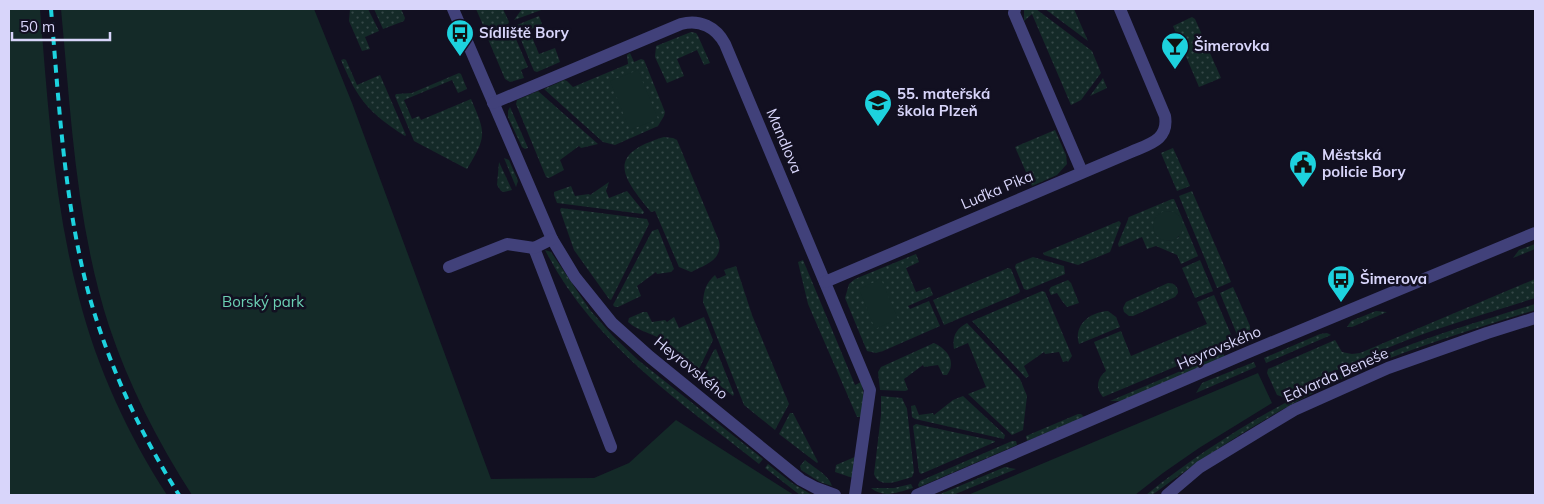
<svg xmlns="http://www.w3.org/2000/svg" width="1544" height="504" font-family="Mulish,sans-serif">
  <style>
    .grass { fill: url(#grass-dots); fill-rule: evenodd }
    .green { fill: #142a28 }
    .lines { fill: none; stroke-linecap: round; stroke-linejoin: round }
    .minor { stroke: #41417a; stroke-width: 12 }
    .rail { stroke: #1dd2de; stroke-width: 4; stroke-dasharray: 8 6; stroke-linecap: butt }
    .labels { text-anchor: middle; stroke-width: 5; stroke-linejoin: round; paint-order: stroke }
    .poi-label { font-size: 15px; font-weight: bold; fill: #d8d5fa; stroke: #121021; text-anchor: start }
    .street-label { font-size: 15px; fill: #d8d5fa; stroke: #121021 }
    .park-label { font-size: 15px; fill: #6bd0b3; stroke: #121021 }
  </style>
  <defs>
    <pattern id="grass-dots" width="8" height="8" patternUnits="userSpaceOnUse" patternTransform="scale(1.25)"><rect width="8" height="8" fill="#142a28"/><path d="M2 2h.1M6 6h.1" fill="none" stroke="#354848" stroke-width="1.8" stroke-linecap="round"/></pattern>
  </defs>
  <rect width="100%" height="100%" fill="#121021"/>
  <g class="grass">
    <path d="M350,9h18l11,22 -14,6 5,12 -8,2 -13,-30z"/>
    <path d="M374,9h27l4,9 -1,3 -21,8z"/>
    <path d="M476,9h27l6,13 -1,2 -22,8z"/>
    <path d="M522,9h22l-30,11z"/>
    <path d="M1024,9h12l56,42 9,22 -20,27 -10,5 -39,-91 -8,7z"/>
    <path d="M1045,9h29l14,32z"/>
    <path d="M539,16l3,8 -13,6 10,24 16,-6 5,14 -23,10 -3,-1 -18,-43 1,-3z"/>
    <path d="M1192,17l3,2 26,59 -22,9 -26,-61z"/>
    <path d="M510,28l2,2 16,37 -7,3 3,8 -14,4 -5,-3 -17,-40 1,-2z"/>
    <path d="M691,32l5,1 2,3 12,27 -6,2 -7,-15 -20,9 7,17 -17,7 -12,-26 1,-11z"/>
    <path d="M630,53l4,9 7,-3 3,1 21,52 -1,4 -6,10 -43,19 -12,-3 -59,-53 20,-9 3,1 6,6 55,-23 -1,-9z"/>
    <path d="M344,59l2,1 11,25 23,-10 26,60 -1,1c-37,-24 -47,-36 -64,-76z"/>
    <path d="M459,73l2,1 6,15 -9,4 -6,-13 -48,20 8,19 7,-3 2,4 50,-21c15,35 16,37 -4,70l-53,-28 -19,-45 1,-2 16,-1z"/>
    <path d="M1103,78l4,10 -17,8z"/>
    <path d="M538,91l60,53 -17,4 -2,-2 -19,14 4,10 -15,8 -3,-1 -30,-73 1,-4z"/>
    <path d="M510,107l18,41 -3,1 -3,-2 -14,-30v-6z"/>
    <path d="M1055,130l11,25 1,9 -10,11 -25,11 -17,-39z"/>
    <path d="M664,137l9,1 4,2 42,101c4,19 -14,24 -28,31l-12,-5 -24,-56 -4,1c-32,-38 -43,-58 13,-75z"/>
    <path d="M1173,148l17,38 -13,5 -16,-38z"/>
    <path d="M504,158l5,2 9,21 -2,6z"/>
    <path d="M499,162l13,28 -8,2 -3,-1 -4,-6z"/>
    <path d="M609,182l-3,9 3,7 18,-7 17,21 -1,2 -86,-11 -3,-8v-3l17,-6 4,10 14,-2 1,1z"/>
    <path d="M1192,191l39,91 -14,6 -38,-92z"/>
    <path d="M1172,199h2l24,57 -17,8 -4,-9 -21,-9 -9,3 -5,-12 -23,10 -1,-3 11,-27zM1168,211l6,2 5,3v21l-11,4 -11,-5 -3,-13 5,-8z"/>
    <path d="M561,208l86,11 2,5 -38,76 -2,-1 -35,-49 -14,-40z"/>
    <path d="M1119,221l2,2 -11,29 -32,13 -34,-10 -1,-2z"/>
    <path d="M658,229l16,40 -3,3 -14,2 -1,-2 -19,14 4,10 -23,11h-3l-2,-2 39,-74z"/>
    <path d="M1535,244v5l-22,9 6,-8z"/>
    <path d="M545,250l6,2 39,58 23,26 25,24 125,99 -4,5c-81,-64 -166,-120 -214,-214z"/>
    <path d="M916,254l3,8 -13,6 10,24 14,-5 3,8 -25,11 2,3 19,-8 11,25 -57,25 -7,2 -9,-2 -22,-53 4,-14 6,-5z"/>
    <path d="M1033,257l31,9 1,8 -38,16 -3,-1 -9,-22 1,-3z"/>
    <path d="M803,260l52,125 6,-3 3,13 -2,22h-5l-49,-113 -10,-42z"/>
    <path d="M1200,260l13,31 -18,7 -13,-30z"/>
    <path d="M736,266l16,49 37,89 -14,26 -31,-25 -41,-103c1,-12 3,-19 12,-27l2,4 9,-4 -2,-5z"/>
    <path d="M1008,268l3,1 9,22 -1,2 -75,32 -11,-25z"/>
    <path d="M1535,279v19c-52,17 -105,31 -155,53 -33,14 -65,29 -97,46l-6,-2 -10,-22 1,-4 67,-29 7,12 10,2 8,-1z"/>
    <path d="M1068,280l3,3 8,20 -12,4 -5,-6 -5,-8 -6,2 -2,-5 2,-3z"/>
    <path d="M1168,283c7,0 10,4 10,10l-3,4 -42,19h-4l-5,-4 -1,-4 3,-6z"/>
    <path d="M1233,287l17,39v8l-8,4 -4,-1 -18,-44z"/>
    <path d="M1042,291l3,1 27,64 -4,6 -1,-1 -4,1 -4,-10 -14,2 -1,-2 -20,14 5,10 -3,2 -54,-57z"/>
    <path d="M1214,295l19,44 -1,4 -129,54c-8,-9 -6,-19 3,-26l-12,-29 27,-11 10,25 76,-32 -10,-22z"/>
    <path d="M1535,304v6c-57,18 -116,35 -172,59 -75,33 -145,77 -211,126h-6c72,-58 152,-103 238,-140 49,-20 101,-35 151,-51z"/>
    <path d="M1108,311l8,6 4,10 -41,17c-6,-19 11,-32 29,-33z"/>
    <path d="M1376,311l11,1 -35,15h-5l4,-6z"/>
    <path d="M643,312h4l5,10 13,-2 2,2 7,-5 5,11 25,-11 9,23 -14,29c-14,-11 -27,-24 -42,-32 -12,-6 -18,-6 -29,-15l1,-4z"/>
    <path d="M967,323l53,56 7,17 -4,34 -11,5 -44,-41 18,-7 -18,-44 -14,6c-2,-13 2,-20 13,-26z"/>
    <path d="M1327,333l4,2 -65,28 -2,-5 56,-24z"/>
    <path d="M934,343c13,6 23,19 13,32h-4l-5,-10 -14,2 -1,-2 -19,14 4,11 -3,1 -25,-1 -2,-18 3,-5z"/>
    <path d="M716,349l18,45 -1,2 -30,-24 11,-22z"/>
    <path d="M1223,353l2,4 -103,44h-12z"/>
    <path d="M1254,362l2,5 -60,26 6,-10z"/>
    <path d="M881,396l21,2 5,11 7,63 -2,5c-11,3 -33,13 -38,-3l7,-59z"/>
    <path d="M963,396l42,39 -1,4 -89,-20 -3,-2 -1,-11 4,-1 4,10 14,-2 1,2 19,-15z"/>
    <path d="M790,413h3l25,49 -1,1 -38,-29z"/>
    <path d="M1078,414h3l3,3 -57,24 -1,-5z"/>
    <path d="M916,424l79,17v1l-74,32 -2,-2 -6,-46z"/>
    <path d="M1012,441h4l1,4 -98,42 -1,-2 2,-4z"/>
    <path d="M857,456l-4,22 -18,-6 1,-7z"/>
    <path d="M805,460c8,7 24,15 27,26l-12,-4 -19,-12 -1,-4z"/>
    <path d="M768,464l24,19 20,12h-12l-35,-27z"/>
    <path d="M1005,467l11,2 -63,26h-15z"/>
    <path d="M911,484l2,4c-15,4 -29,11 -42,0h23z"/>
  </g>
  <g class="green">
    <path d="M9,9h31c8,97 14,195 39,289 18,70 49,137 88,197h-158z"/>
    <path d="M61,9h253l38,94 139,376 103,-1 35,-15 47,-43 118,75h-602c-34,-53 -63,-109 -83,-169 -33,-102 -38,-211 -48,-317z"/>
    <path d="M638,70l20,49 -28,11 -20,-49z"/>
    <circle cx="1168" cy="226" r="15"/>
    <path d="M881,279l17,40 -23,10 -16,-40z"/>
    <path d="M1258,373l14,30 -73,45 -36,25 -28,22h-167z"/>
  </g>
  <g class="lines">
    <g class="minor">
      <path d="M453,9l99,230 23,38 37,46 38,34 151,123 15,8 19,7"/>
      <path d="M1015,9l-1,4 68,159"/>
      <path d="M493,103l188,-79c19,-5 35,3 44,20l145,346 -15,105"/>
      <path d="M534,248l77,199"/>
      <path d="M449,267l58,-23 27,4 18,-9"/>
      <path d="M825,282l306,-130c18,-8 38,-12 34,-36l-45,-107"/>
      <path d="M917,495l327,-141 291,-121"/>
      <path d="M1167,495l33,-28 94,-57 94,-42 99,-35 48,-15"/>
    </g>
    <path class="rail" d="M51,9c8,95 13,193 38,286 20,71 51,138 90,200"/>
  </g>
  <defs>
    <g id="bus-pin" transform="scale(1.4375)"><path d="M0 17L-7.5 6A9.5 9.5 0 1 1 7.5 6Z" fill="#1dd2de" stroke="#121021"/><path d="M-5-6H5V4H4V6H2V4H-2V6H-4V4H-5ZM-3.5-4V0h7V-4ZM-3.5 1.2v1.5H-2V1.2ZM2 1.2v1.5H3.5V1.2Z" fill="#111"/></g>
    <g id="bar-pin" transform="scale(1.4375)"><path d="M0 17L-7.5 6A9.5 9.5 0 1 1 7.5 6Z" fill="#1dd2de" stroke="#121021"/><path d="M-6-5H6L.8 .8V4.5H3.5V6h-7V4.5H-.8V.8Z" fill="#111"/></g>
    <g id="school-pin" transform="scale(1.4375)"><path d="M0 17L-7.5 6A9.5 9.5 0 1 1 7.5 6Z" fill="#1dd2de" stroke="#121021"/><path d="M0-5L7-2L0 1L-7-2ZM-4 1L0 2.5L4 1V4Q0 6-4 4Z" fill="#111"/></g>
    <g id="civic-pin" transform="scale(1.4375)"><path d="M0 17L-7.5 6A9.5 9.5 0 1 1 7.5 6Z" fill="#1dd2de" stroke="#121021"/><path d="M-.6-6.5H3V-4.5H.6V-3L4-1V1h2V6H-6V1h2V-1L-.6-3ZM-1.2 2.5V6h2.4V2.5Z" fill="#111"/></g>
  </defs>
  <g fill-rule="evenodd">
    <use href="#bus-pin" x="460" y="33"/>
    <use href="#bar-pin" x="1175" y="46"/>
    <use href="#school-pin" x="878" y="103"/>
    <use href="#civic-pin" x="1303" y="164"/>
    <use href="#bus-pin" x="1341" y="279"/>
  </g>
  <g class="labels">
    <g class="poi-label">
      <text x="479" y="38">Sídliště Bory</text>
      <text x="1194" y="51">Šimerovka</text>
      <text x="897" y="99">55. mateřská<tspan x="897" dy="17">škola Plzeň</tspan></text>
      <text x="1322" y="160">Městská<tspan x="1322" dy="17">policie Bory</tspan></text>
      <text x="1360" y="284">Šimerova</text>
    </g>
    <g class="street-label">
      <text transform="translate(784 141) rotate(67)" y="5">Mandlova</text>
      <text transform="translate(997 190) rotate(-23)" y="5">Luďka Pika</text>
      <text transform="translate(1219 348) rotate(-23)" y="5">Heyrovského</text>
      <text transform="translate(691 368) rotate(39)" y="5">Heyrovského</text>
      <text transform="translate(1336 375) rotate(-24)" y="5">Edvarda Beneše</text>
    </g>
    <g class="park-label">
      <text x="263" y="307">Borský park</text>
    </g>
  </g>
  <rect width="1544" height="504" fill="none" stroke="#d8d5fa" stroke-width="20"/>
  <path d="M12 32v8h98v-8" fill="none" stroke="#d8d5fa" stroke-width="2.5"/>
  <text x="20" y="32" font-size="15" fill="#d8d5fa" stroke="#121021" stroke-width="4" paint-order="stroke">50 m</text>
</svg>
